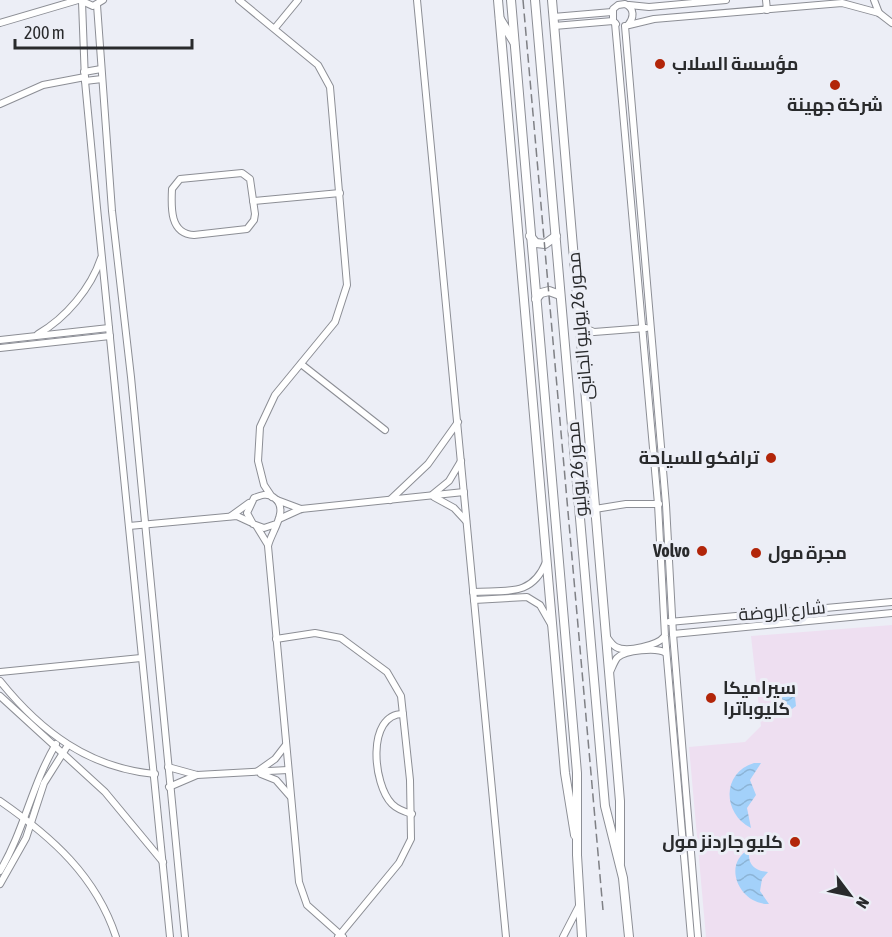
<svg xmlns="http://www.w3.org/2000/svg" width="892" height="937" font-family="'Asap Condensed',Cairo,sans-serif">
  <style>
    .commercial { fill: #eedff1 }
    .water { fill: url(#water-waves) }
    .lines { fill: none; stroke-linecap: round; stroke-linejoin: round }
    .minor-casing { stroke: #8c8e95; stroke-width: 8 }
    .major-casing { stroke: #8c8e95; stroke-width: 10 }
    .highway-casing { stroke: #8c8e95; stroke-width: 10 }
    .minor { stroke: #fff; stroke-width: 6 }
    .major { stroke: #fff; stroke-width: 8 }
    .highway { stroke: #fff; stroke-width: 8 }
    .rail { stroke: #7f8085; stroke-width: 1.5; stroke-dasharray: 9 4.5; stroke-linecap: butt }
    .poi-dot { fill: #b22509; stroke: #eceef6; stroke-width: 2 }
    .labels { text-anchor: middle; stroke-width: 6; stroke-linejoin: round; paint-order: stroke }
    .poi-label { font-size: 18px; font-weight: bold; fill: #292a2c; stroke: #eceef6; text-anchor: start }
    .street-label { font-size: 18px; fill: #292a2c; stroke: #eceef6 }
  </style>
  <defs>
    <pattern id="water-waves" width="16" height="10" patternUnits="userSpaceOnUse" patternTransform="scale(1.5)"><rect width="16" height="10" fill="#a3d1fa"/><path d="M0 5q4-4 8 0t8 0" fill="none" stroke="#8cb4d6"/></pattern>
  </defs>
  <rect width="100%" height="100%" fill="#eceef6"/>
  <path class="commercial" d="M892,625v312h-186l-17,-190 56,-5 16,-16 -10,-90z"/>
  <g class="water">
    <path d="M791,686l3,2 2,18 -4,3 -9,2 -6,-8c1,-9 5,-15 14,-17z"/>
    <path d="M754,763h7l-11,17 6,15 -9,13 4,20c-28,-14 -30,-55 3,-65z"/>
    <path d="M750,849c-4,14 4,22 18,23l-6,7 -2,12 9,13c-30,1 -48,-41 -19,-55z"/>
  </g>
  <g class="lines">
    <g class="minor-casing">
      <g id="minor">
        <path d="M80,0l13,6 10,-6"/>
        <path d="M239,0l79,65 12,22 17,198 -12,37 -60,73 -15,32 -2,34 6,24 8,12"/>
        <path d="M417,0l89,937"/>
        <path d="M766,0l1,10"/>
        <path d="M874,0l5,13"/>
        <path d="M82,2l3,79 12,127 73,729"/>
        <path d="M97,5l15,206 19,166 54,560"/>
        <path d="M629,5l20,2 77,-7"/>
        <path d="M553,17l59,-5"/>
        <path d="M613,21v-12l5,-4 7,-1c10,4 9,14 3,21"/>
        <path d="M0,23l78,-23"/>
        <path d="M615,23l43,481 7,132 26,301"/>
        <path d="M629,25l25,-6 188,-16 37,10 13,10"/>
        <path d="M554,26l59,-5 3,3"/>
        <path d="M625,26l41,479 7,129 25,303"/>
        <path d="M275,28l23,-28"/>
        <path d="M84,72l17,-3"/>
        <path d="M85,81l17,-2"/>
        <path d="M0,104l43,-19 42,-8"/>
        <path d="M242,173l8,6 5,35 -1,6 -7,9 -53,6c-24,-1 -23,-27 -22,-46l8,-10z"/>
        <path d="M253,201l87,-8"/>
        <path d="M579,325l15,7 52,-4"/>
        <path d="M38,334c28,-16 53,-46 63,-76"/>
        <path d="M0,340l109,-12"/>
        <path d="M0,348l110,-12"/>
        <path d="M301,364l84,66"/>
        <path d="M433,494l16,-13 12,-20"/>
        <path d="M434,497l20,11 12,13"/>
        <path d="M277,500l24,9"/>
        <path d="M390,500l38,-36 30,-42"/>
        <path d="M595,509l31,-5h33"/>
        <path d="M231,516l18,-13"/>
        <path d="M279,519l22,-10 163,-17"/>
        <path d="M276,524l-12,4 -11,-4 -6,-11 7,-15c7,-3 13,-5 19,-1 18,11 -2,35 -5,49l31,336 8,23 36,32"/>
        <path d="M129,526l108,-10 13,6"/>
        <path d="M257,527l11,18"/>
        <path d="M473,592c34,-2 59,5 73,-30"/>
        <path d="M474,600l53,-3 13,8 12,21"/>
        <path d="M669,622l223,-20"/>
        <path d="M673,634l219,-21"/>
        <path d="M606,636c3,4 6,9 10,11 11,6 42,-2 48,-10"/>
        <path d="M276,639l39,-6 26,5 46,34 14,24 9,84 1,59 -12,24 -61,74"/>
        <path d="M0,672l141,-14"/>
        <path d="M610,672c2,-4 4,-10 7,-14 8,-8 40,-11 49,-5"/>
        <path d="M0,681c41,51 89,87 155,93"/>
        <path d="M0,696l105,96 58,70"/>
        <path d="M403,714c-37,0 -30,71 -11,90 5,5 13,8 20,10"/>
        <path d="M168,767l29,8 91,-5"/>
        <path d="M258,771l17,-12 10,-13"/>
        <path d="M261,774l15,6 14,16"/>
        <path d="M169,787l28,-12"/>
        <path d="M0,801c52,36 96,75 116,136"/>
        <path d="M0,871c24,-40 32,-87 56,-127"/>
        <path d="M0,884l26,-46 18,-55 24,-38"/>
        <path d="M563,937l16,-31"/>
      </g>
    </g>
    <g class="major-casing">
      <g id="major">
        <path d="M498,0l67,773 10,62"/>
        <path d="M552,0l68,801v62"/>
      </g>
    </g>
    <g class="highway-casing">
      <g id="highway">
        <path d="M511,0l66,773v82l5,82"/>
        <path d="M535,0l70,806 18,72 6,59"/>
        <path d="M500,19l14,23"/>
        <path d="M530,236l6,7 9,1 11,-8"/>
        <path d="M536,299l5,-6 8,-2 11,4"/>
      </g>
    </g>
    <use href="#minor" class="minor"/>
    <use href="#major" class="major"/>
    <use href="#highway" class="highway"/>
    <path class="rail" d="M523,0l80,910"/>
  </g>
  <g class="poi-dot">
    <circle cx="660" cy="64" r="6"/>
    <circle cx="835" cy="85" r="6"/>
    <circle cx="771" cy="458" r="6"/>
    <circle cx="702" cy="551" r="6"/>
    <circle cx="756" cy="553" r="6"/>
    <circle cx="711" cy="698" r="6"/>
    <circle cx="795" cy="842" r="6"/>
  </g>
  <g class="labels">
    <g class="poi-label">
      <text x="672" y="70">مؤسسة السلاب</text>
      <text x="835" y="111" text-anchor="middle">شركة جهينة</text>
      <text x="759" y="464" text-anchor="end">ترافكو للسياحة</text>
      <text x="690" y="557" text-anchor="end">Volvo</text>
      <text x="768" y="559">مجرة مول</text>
      <text x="723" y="694">سيراميكا<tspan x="723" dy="21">كليوباترا</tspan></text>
      <text x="783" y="848" text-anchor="end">كليو جاردنز مول</text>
    </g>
    <g class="street-label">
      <text transform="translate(580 326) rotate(-95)" y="6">محور 26 يوليو الجانبى</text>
      <text transform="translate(577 469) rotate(-95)" y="6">محور 26 يوليو</text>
      <text transform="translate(782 611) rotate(-5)" y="6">شارع الروضة</text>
    </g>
  </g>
  <g transform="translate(850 895) rotate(122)" stroke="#eceef6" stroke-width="4.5" paint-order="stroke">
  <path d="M0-4.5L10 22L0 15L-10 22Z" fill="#292a2c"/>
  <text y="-9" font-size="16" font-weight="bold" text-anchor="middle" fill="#292a2c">N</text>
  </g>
  <path d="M15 39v9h177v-9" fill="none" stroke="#292a2c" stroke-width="3"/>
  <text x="24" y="39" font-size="18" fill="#292a2c" stroke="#eceef6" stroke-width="4.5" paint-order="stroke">200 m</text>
</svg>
